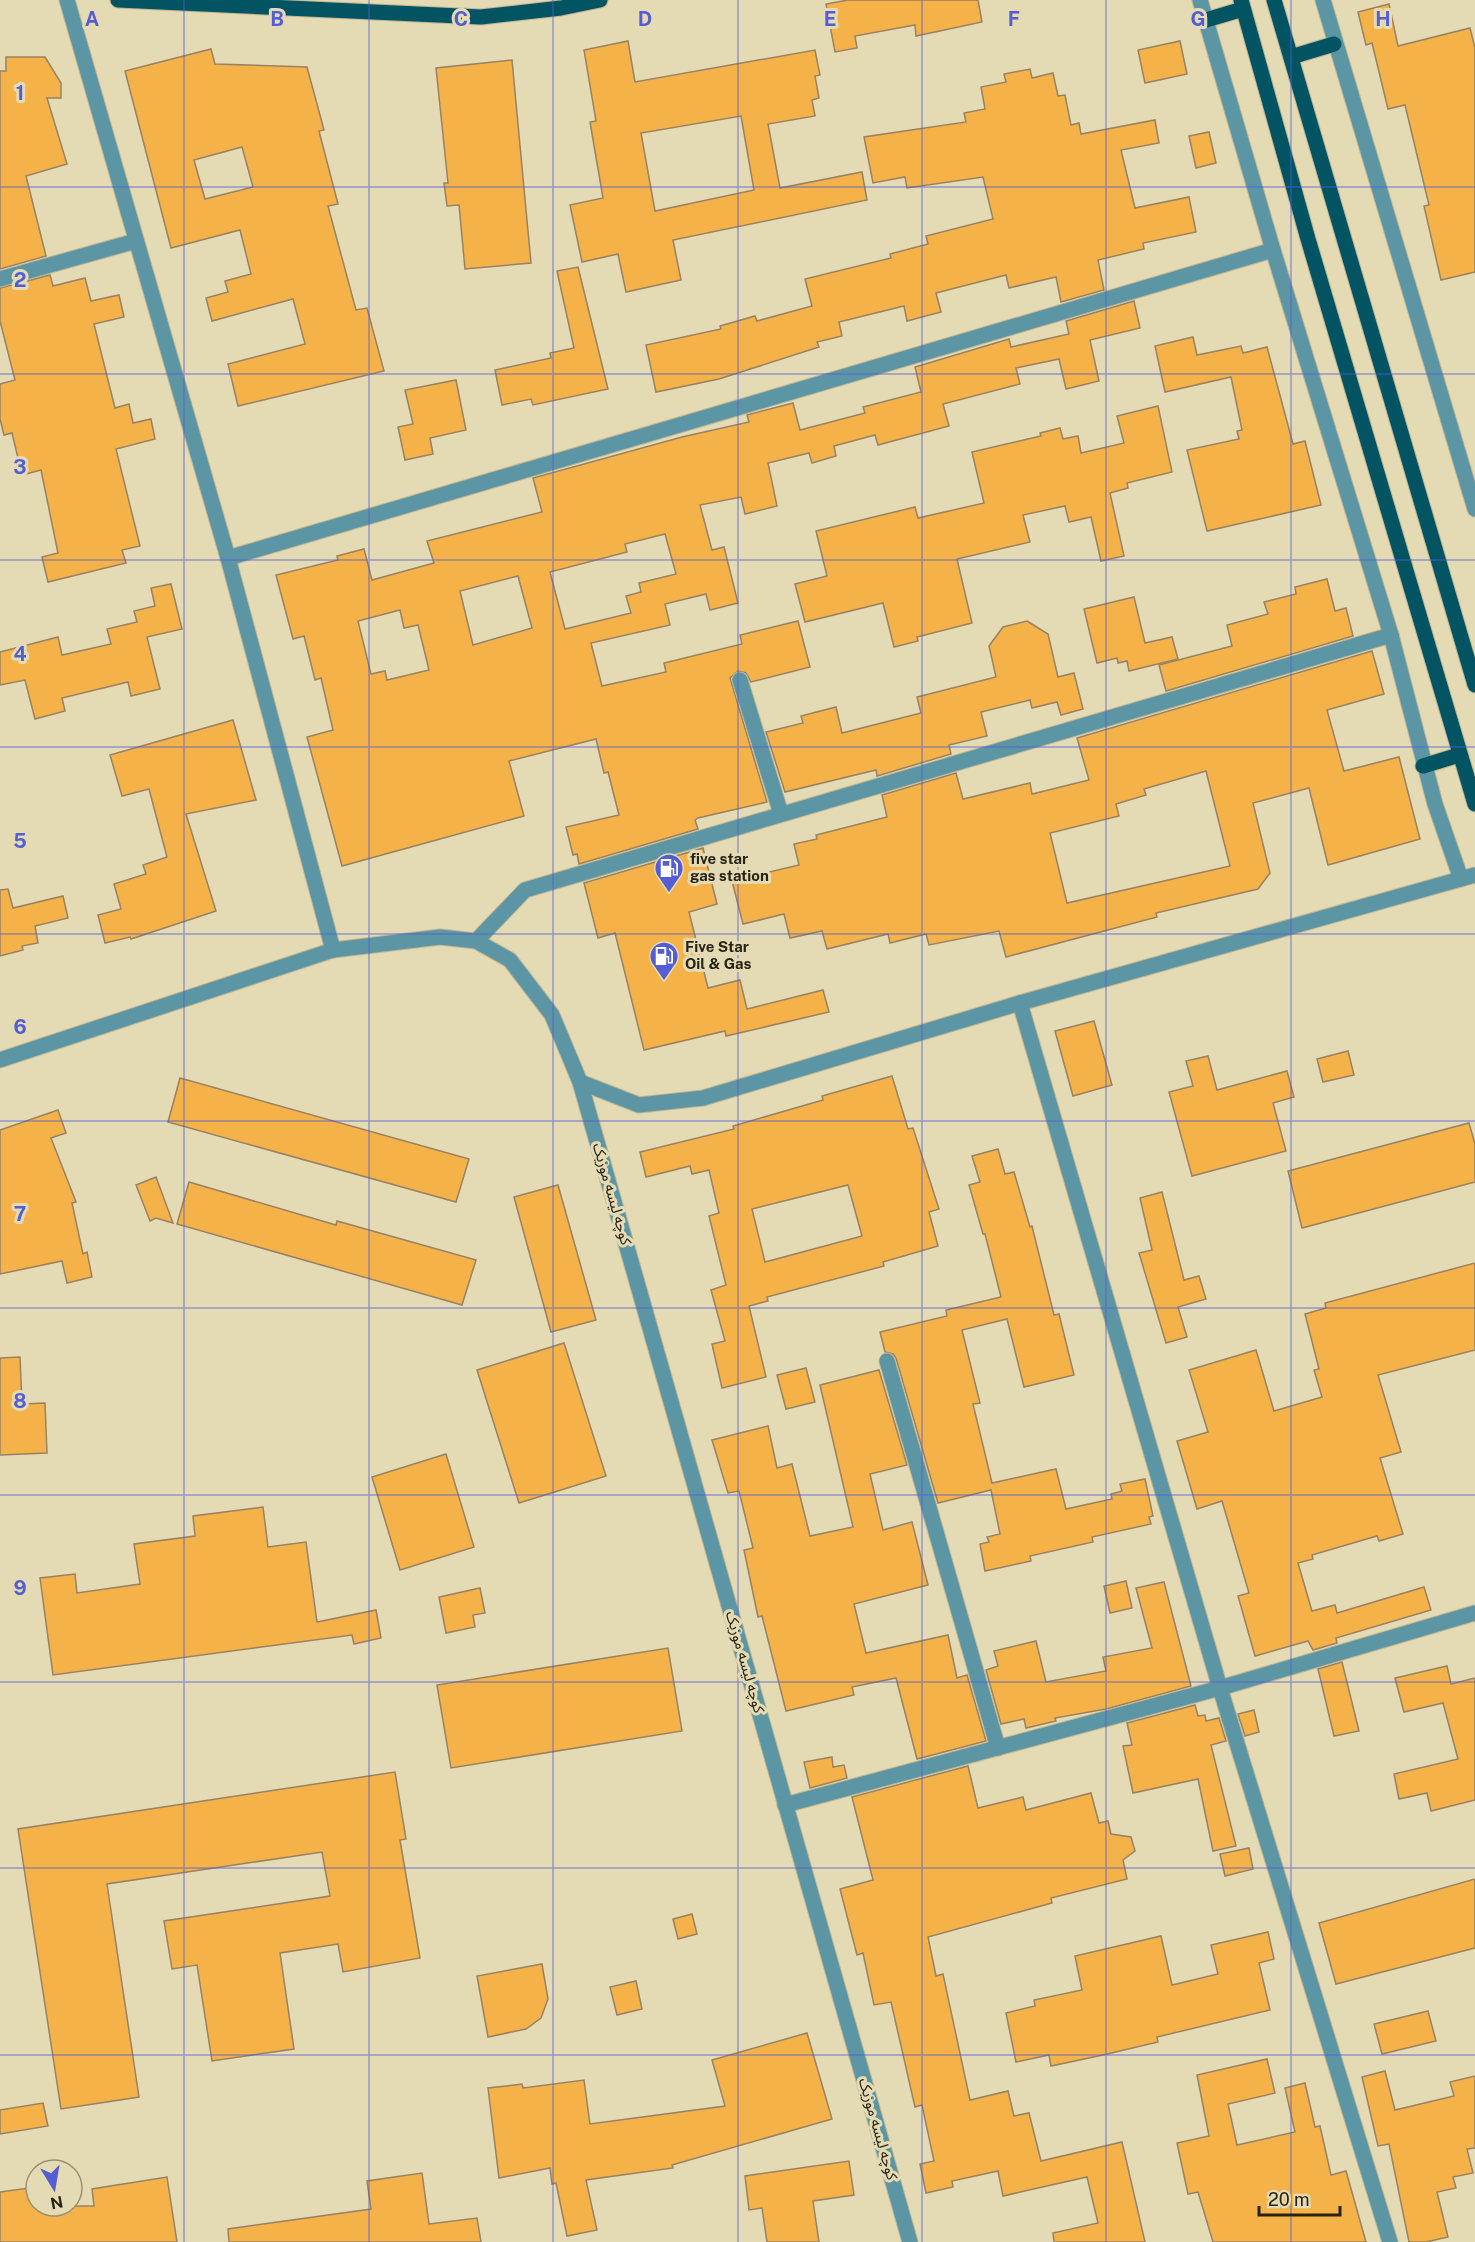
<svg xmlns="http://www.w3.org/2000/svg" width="1475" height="2242" font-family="'Public Sans','Noto Sans Arabic',sans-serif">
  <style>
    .building { fill: #f4b249; stroke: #988263; stroke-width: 1.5; fill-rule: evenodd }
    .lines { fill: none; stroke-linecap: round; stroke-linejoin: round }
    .minor-casing { stroke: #beb694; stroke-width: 17 }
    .major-casing { stroke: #beb694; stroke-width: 17 }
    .minor { stroke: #5c95a3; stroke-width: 15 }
    .major { stroke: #035463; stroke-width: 15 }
    .grid { fill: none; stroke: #545dd3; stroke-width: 1.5; stroke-opacity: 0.55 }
    .labels { text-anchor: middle; stroke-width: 6; stroke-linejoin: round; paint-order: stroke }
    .poi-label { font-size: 15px; font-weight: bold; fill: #272315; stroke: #e4dbb4; text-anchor: start }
    .street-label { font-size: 15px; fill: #272315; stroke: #e4dbb4 }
    .grid-label { font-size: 20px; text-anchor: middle; font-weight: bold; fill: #545dd3; stroke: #e4dbb4; stroke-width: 6; stroke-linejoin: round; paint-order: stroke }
  </style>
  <rect width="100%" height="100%" fill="#e4dbb4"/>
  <g class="building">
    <path d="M848,0h130l4,22 -66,14 -1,-11 -60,11 2,12 -22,4 -9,-48z"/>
    <path d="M1389,4l9,42 72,-18 5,20v224l-34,8 -17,-74 5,-1 -24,-100 -17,4 -16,-66 -6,2 -8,-33z"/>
    <path d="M628,41l7,41 180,-32 5,25 -5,1 4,22 -7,2 3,16 -47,8 12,64 82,-16 5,28 -194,40 8,40 -55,12 -8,-38 -36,8 -12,-57 33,-7 -13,-76 6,-1 -12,-71zM741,116l13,74 -99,21 -14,-78z"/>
    <path d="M1180,41l7,33 -42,9 -7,-33z"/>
    <path d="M211,49l4,15 92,3 17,63 -5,1 19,73 -10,2 28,104 11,-2 17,63 -146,35 -10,-42 77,-20 -12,-45 -81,22 -6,-23 22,-6 -3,-11 26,-7 -11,-44 -69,18 -46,-177zM242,147l11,40 -48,12 -11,-39z"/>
    <path d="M6,57h39l16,26v15h-14l20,66 -41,12 20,80 -46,13v-198h6z"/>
    <path d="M512,60l19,203 -66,6 -6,-64 -12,1 -3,-23h4l-12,-115z"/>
    <path d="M1030,69l2,9 21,-5 5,23 7,-1 6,30 8,-2 2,11 74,-14 4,23 -38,7 14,58 54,-11 7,35 -53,11 1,6 -46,11 6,30 -43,12 -5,-25 -47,11 -3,-13 -70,18 5,19 -34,9 -3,-15 -65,16 3,14 -25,6 2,5 -100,32 -63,13 -10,-47 75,-16 -1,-3 35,-10 2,5 55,-15 -7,-27 86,-21 -1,-4 38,-10 -2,-8 67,-17 -10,-42 -76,11 -2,-11 -32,6 -9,-46 102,-15 -2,-9 21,-4 -4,-22 25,-5 -2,-8z"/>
    <path d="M1209,132l7,31 -20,5 -7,-32z"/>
    <path d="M578,267l30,122 -75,16 -2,-6 -29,6 -7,-35 56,-12 -1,-5 24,-5 -17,-77z"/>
    <path d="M50,275l3,11 32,-8 6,23 28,-6 5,22 -30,7 21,84 14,-4 4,19 18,-4 4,20 -39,10 24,97 -18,4 4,13 -78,19 -6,-25 16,-4 -17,-83 -19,5 -10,-42 -8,2 -4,-16v-35l15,-4 -15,-59v-33z"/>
    <path d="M1134,301l6,27 -50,12 9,41 -33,8 -7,-30 -43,9 4,16 -77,20 6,22 -71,19 -3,-10 -41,11 2,10 -24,7 -3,-10 -41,10 9,43 -32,8 -4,-17 -41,8 12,45 12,-3 14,56 -28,7 -4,-16 -41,10 5,21 -79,18 11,43 64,-14 -2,-9 78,-19 -2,-9 58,-14 12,46 -59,15 -5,-9 -8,-2 -8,7 37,124 -69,16 -3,2 3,9 -119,35 -2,-10 -4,1 -7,-28 53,-12 -11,-43 -4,1 -8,-34 -87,22 15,55 -182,50 -35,-129 26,-7 -12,-52 -6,2 -11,-44 -11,3 -17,-64 62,-15 -1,-4 27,-7 8,31 62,-17 -7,-22 115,-29 -9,-34 149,-41 67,-15 -2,-7 46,-12 7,27 65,-17 -2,-6 58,-15 -6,-25 94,-28 2,8 58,-13 -3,-13zM665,534l11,40 -37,9 2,9 -15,4 5,17 -66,16 -15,-57 77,-20 -2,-8zM518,576l14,52 -59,17 -13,-54zM400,610l4,18 14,-3 11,45 -42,10 -2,-9 -14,3 -13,-53z"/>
    <path d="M1193,337l4,18 44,-9 2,7 24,-6 26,97 12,-3 16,64 -114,26 -20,-81 52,-11 -2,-8 5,-1 -11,-53 -66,15 -10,-46z"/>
    <path d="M456,380l10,50 -36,8 3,16 -28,6 -7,-33 15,-3 -8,-34z"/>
    <path d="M1158,406l14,66 -45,11 1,5 -18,5 14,63 -23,5 -10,-44 -22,5 -4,-16 -42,9 7,27 -73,17 15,64 -55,14 1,4 -24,6 -11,-44 -78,19 -10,-38 32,-8 -11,-45 99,-24 3,11 66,-15 -12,-51 69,-16 -1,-3 20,-5 3,11 15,-3 3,17 43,-10 -7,-27z"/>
    <path d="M1327,579l8,32 11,-3 7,28 -187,55 -7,-26 73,-19 -5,-21 41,-11 -4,-12 32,-8 -1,-7z"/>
    <path d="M171,584l11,45 -35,8 13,52 -29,7 -3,-14 -66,16 3,13 -30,8 -10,-39 -25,5v-33l58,-15 4,18 49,-11 -4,-15 30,-7 -3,-11 21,-5 -4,-18z"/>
    <path d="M1134,597l11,46 27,-6 6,22 -49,12 -2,-10 -9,2 -1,-5 -20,5 -13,-54z"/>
    <path d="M1027,621l21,13 10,43 16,-4 9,36 -22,6 -4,-13 -25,6 -2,-8 -49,12 6,24 -38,9 2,9 -74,22 -1,-6 -91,22 -19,-60 37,-9 -2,-7 35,-9 6,26 79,-20 -4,-16 79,-20 -7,-31 14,-19z"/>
    <path d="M1372,651l12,43 -57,16 17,61 55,-14 21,82 -92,26 -19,-77 -56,15 17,70 -12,16 -102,24 1,4 -151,40 -7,-26 -70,14 -3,-11 -36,9 -2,-9 -61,15 -5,-18 -32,7 -6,-24 -41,10 -11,-43 67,-16 -5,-21 23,-5 -1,-4 71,-18 -5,-22 74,-22 7,26 67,-16 2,11 57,-14 -12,-42zM1206,771l24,95 -163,37 -17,-70 69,-17 -3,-12 30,-9 -2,-6z"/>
    <path d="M233,720l23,80 -70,14 30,97 -85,28 -1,-2 -25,6 -7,-28 23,-6 -7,-25 32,-10 -3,-9 24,-8 -18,-68 -27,7 -12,-41z"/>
    <path d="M703,848l14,56 -28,8 19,76 32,-8 7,29 76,-19 6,22 -103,24 -1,-5 -81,19 -29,-117 -17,5 -14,-55z"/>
    <path d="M8,889l5,19 50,-12 5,22 -33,8 3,17 -16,3 1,4 -23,6v-66z"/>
    <path d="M1094,1021l18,64 -39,11 -18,-65z"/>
    <path d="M1348,1051l6,24 -31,7 -6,-23z"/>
    <path d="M1208,1056l9,34 70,-19 7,26 -21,6 13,48 -94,25 -23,-84 24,-6 -7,-25z"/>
    <path d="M892,1076l16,53 5,-1 26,81 -10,3 9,34 -55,16 1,4 -117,31 1,4 -19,5 17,71 -44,11 -10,-44 13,-3 -14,-51 15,-5 -17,-69 10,-3 -10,-43 -17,4 -2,-8 -44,11 -6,-25 94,-23 -1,-3 90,-26 -1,-4zM848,1185l14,51 -97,26 -13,-53z"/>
    <path d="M180,1078l289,81 -13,43 -288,-80z"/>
    <path d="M58,1110l8,23 -15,5 25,64 -4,1 11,51 4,-2 5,25 -25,6 -5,-22 -62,13v-144z"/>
    <path d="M1469,1123l6,21v38l-173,46 -14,-57z"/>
    <path d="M998,1149l7,25 9,-2 16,55 2,-1 22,89 5,-1 15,61 -50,12 -17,-68 -45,11 18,73 -7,1 19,79 64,-14 10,40 46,-10 -1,-5 11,-3 -2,-7 25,-5 8,37 -4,1 2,7 -59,13 1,5 -63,14 1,5 -46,10 -5,-27 9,-2 -2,-5 13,-3 -9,-44 -53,13 -42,-145 -3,-4 -8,-2 -5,-20 67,-16 -1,-6 55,-13 -16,-63h-2l-14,-49 11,-3 -8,-26z"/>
    <path d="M156,1177l17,46 -17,-5 -6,3 -14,-36z"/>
    <path d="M189,1182l147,43 1,-4 139,39 -14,45 -285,-81z"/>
    <path d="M558,1185l38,135 -45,12 -37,-135z"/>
    <path d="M1162,1192l22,88 15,-4 7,23 -28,8 9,30 -21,6 -27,-90 13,-3 -12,-52z"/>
    <path d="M1475,1263v87l-97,25 23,77 -21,6 23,76 -24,7 -2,-5 -65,19 1,4 -15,4 14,48 23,-6 2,8 87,-26 7,23 -95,28 1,5 -24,7 -5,-9 -53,15 -17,-60 11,-3 -27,-92 -25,8 -20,-68 31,-9 -19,-62 67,-20 18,61 48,-14 -8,-27 5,-1 -14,-55 21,-6 -1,-5z"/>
    <path d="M564,1343l42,133 -87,27 -42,-133z"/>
    <path d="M20,1357l2,47 23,-1 2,50 -47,2v-97z"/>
    <path d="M806,1368l9,34 -29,7 -9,-34z"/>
    <path d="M879,1370l28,95 -37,9 13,56 29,-8 16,63 -74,19 12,49 82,-18 9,43 10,-3 19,66 -69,18 -21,-81 -44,9 2,8 -68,16 -24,-95 -4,1 -14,-67 9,-2 -14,-57 -11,2 -16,-53 56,-14 9,42 15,-4 18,72 43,-9 -33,-142z"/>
    <path d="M446,1454l28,93 -74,23 -28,-93z"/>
    <path d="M263,1507l5,40 38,-5 11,80 59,-12 5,28 -27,6 -2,-9 -299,40 -13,-97 35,-4 2,19 63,-9 -6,-40 61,-8 -2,-20z"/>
    <path d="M1126,1581l6,27 -22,5 -6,-27z"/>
    <path d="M1164,1582l27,104 -85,23 -51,9 1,3 -30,7 -2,-9 -23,5 -15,-54 12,-4 -4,-15 42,-10 10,41 60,-11 -3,-14 49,-9 -16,-60z"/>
    <path d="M480,1588l5,25 -12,2 2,12 -29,6 -7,-36z"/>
    <path d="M668,1648l14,83 -231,37 -14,-83z"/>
    <path d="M1342,1662l17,69 -25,5 -16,-67z"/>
    <path d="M1447,1666l4,18 24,-6v122l-44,11 -4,-18 -28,6 -5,-25 64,-15 -15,-56 -39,9 -9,-34z"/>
    <path d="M1195,1705l3,11 7,-1 1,6 13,-3 7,23 -15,4 25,101 -23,5 -15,-72 -65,14 -10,-47 9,-1 -5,-22z"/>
    <path d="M1254,1710l5,22 -14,4 -7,-22z"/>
    <path d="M832,1757l1,10 11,-2 3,13 -37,10 -6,-26z"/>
    <path d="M968,1766l10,42 45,-11 3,13 65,-17 8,30 9,-2 3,13 20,3 4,14 -12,9 4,19 -76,19 1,5 -124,34 8,39 7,-2 27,126 38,-9 6,25 15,-3 12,48 81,-19 23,100h-91l-1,-9 45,-10 -11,-46 -84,19 -5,-25 -46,10 1,6 -27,6 -6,-29 14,-3 -12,-56 -7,2 -24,-105 -17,3 -11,-52 -6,2 -17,-66 33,-9 -21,-83z"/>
    <path d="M395,1772l11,67 -6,1 20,118 -77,14 -5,-28 -58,9 14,96 -82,12 -15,-96 -25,4 -8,-48 166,-25 -8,-44 -215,32 32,213 -78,12 -43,-280z"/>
    <path d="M1249,1848l4,21 -28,7 -5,-22z"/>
    <path d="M1475,1879v69l-139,36 -17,-61z"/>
    <path d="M692,1914l5,20 -19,5 -5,-20z"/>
    <path d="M1268,1932l6,27 -15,4 11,47 -113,27 1,5 -55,13 -52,11 -2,-11 -33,7 -10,-49 29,-7 -1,-6 48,-10 -7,-34 86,-20 11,49 46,-11 -7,-29z"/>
    <path d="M542,1964l6,35 -7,19 -15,11 -38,8 -11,-61z"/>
    <path d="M636,1981l6,28 -25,6 -7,-28z"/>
    <path d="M1428,2011l8,30 -54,13 -8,-30z"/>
    <path d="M807,2033l25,86 -160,46 1,3 -87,12 11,50 -30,6 -11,-53 -4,1 -2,-16 -51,10 -11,-90 34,-4 1,4 61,-8 6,44 135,-18 -13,-46z"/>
    <path d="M1267,2059l8,34 -47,11 9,41 58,-13 -10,-44 20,-5 10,44 5,-1 11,49 15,-4 20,71h-153l-15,-50 -10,2 -11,-51 32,-7 -12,-61z"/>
    <path d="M1385,2071l10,39 59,-14 -4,-14 25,-6v72l-8,1 6,24 -20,4 3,11 -19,4 11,45 -22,5h-17l-20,-98 -11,2 -16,-69z"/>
    <path d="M43,2103l5,23 -48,8v-24z"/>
    <path d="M849,2161l5,34 -41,6 6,41h-52l-5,-34 -13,2 -4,-34z"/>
    <path d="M422,2173l7,51 48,-6 4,24h-252l-1,-13 143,-20 -4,-28z"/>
    <path d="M167,2177l10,65h-177v-50l36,-5v19h58l-2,-17z"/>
  </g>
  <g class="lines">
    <g class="minor-casing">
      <g id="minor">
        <path d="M67,0l161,558 105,392"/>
        <path d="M1200,0l73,250 118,385 44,169 26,75"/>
        <path d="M1323,0l152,509"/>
        <path d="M0,279l136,-38"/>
        <path d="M228,558l1045,-308"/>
        <path d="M740,680l41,134"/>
        <path d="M476,941l49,-51 866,-255"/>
        <path d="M1020,1003l200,685 170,554"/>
        <path d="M0,1060l333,-110 107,-13 36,4 34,19 42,55 28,67 330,1160"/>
        <path d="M580,1082l59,23 64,-7 317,-95 455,-128"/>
        <path d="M887,1361l111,387"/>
        <path d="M785,1805l435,-117 255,-75"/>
      </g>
    </g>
    <g class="major-casing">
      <g id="major">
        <path d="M118,0l363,17 80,-9 39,-8"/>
        <path d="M1241,0l67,239 167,565"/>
        <path d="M1274,0l201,685"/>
        <path d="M1206,20l37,-11"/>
        <path d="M1291,57l43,-13"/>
        <path d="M1423,766l36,-11"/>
      </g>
    </g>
    <use href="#minor" class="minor"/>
    <use href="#major" class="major"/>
  </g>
  <path class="grid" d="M184,0v2242M369,0v2242M553,0v2242M738,0v2242M922,0v2242M1106,0v2242M1291,0v2242M0,187h1475M0,374h1475M0,560h1475M0,747h1475M0,934h1475M0,1121h1475M0,1308h1475M0,1495h1475M0,1682h1475M0,1868h1475M0,2055h1475"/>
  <defs>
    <g id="fuel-pin" transform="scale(1.5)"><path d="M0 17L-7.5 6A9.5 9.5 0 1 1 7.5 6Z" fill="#545dd3" stroke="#e4dbb4"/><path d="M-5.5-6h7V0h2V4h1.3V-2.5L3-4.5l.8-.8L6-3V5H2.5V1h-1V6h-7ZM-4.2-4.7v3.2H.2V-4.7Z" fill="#fff"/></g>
  </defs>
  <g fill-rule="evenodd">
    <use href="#fuel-pin" x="669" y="868"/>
    <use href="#fuel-pin" x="664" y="956"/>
  </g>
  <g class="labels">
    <g class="poi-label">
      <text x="690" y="864">five star<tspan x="690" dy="17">gas station</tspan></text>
      <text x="685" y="952">Five Star<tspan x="685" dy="17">Oil &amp; Gas</tspan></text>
    </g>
    <g class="street-label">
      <text transform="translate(612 1194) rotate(74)" y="5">کوچه لیسه موزیک</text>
      <text transform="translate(745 1662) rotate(74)" y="5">کوچه لیسه موزیک</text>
      <text transform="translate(878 2129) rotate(74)" y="5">کوچه لیسه موزیک</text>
    </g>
  </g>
  <g class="grid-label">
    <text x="92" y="26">A</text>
    <text x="277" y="26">B</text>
    <text x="461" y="26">C</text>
    <text x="645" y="26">D</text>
    <text x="830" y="26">E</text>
    <text x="1014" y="26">F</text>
    <text x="1198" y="26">G</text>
    <text x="1383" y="26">H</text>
    <text x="20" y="100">1</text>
    <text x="20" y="287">2</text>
    <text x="20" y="474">3</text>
    <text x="20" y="661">4</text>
    <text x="20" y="848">5</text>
    <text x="20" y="1034">6</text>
    <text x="20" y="1221">7</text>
    <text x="20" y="1408">8</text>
    <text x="20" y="1595">9</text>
  </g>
  <g transform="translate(54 2188) rotate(169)"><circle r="28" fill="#e4dbb4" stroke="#989174" stroke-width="1.5"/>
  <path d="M0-4.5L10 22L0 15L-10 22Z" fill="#545dd3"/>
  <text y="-9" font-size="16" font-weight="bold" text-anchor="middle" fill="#272315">N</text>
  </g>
  <path d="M1259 2206v9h81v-9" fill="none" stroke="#272315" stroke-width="3"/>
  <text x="1268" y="2206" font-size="18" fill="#272315" stroke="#e4dbb4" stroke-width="4.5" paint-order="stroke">20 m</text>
</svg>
